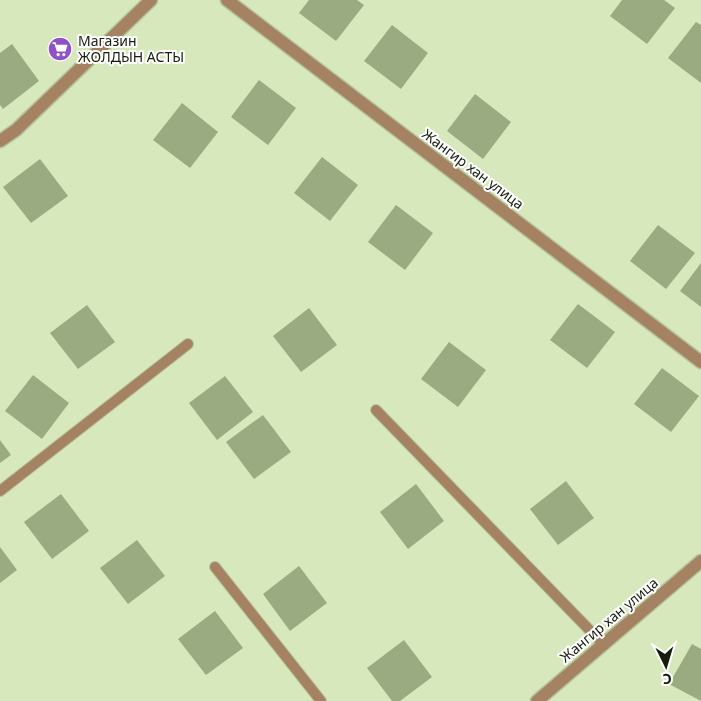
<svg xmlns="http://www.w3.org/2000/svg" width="701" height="701" font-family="'Noto Sans',sans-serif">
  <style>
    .building { fill: #9aab81 }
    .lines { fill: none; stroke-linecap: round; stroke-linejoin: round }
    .service-casing { stroke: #b4c39c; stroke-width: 12 }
    .minor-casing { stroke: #b4c39c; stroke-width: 15 }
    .service { stroke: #a58362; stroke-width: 10 }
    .minor { stroke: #a58362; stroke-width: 12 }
    .labels { text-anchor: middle; stroke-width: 4; stroke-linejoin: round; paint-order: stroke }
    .poi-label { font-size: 14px; fill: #171d0d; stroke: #fff; text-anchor: start }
    .street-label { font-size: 14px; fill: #171d0d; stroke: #fff }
  </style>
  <rect width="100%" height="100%" fill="#d6e8bc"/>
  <g class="building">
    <path d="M309,0h48l7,5 -28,36 -37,-28z"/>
    <path d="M622,0h42l11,8 -28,36 -37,-28z"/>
    <path d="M696,22l5,3v58l-33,-25z"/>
    <path d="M392,25l36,28 -27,36 -37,-28z"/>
    <path d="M12,44l27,37 -36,28 -3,-4v-52z"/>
    <path d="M259,80l37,28 -28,37 -37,-28z"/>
    <path d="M475,94l36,28 -28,37 -36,-28z"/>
    <path d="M182,103l36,29 -28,36 -37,-28z"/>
    <path d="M322,157l36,28 -28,36 -36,-28z"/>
    <path d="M40,159l28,37 -37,27 -28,-36z"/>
    <path d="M396,205l37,28 -28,37 -37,-28z"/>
    <path d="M658,225l37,28 -29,36 -36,-28z"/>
    <path d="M701,263v44l-21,-16z"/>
    <path d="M578,304l37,28 -28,36 -37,-28z"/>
    <path d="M87,305l28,37 -37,27 -28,-36z"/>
    <path d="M309,308l28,37 -36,27 -28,-36z"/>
    <path d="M449,342l37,28 -28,37 -37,-28z"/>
    <path d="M662,368l37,28 -28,36 -37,-28z"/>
    <path d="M33,375l36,28 -27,36 -37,-28z"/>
    <path d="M225,376l28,36 -36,28 -28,-37z"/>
    <path d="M263,415l28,37 -37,27 -28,-37z"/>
    <path d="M0,440l11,15 -11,8z"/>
    <path d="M566,481l28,37 -36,27 -28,-36z"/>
    <path d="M416,484l28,37 -36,28 -28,-37z"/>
    <path d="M61,494l28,37 -37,28 -28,-37z"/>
    <path d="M137,540l28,36 -37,28 -28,-36z"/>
    <path d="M0,547l17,23 -17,13z"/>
    <path d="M299,566l28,37 -37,28 -27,-37z"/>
    <path d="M215,611l28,37 -37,27 -28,-36z"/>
    <path d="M404,640l28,37 -32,24h-8l-25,-33z"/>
    <path d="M692,644l9,5v52l-32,-17z"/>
  </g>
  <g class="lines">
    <g class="service-casing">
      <g id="service">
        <path d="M376,410l228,235"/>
        <path d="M0,491l188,-147"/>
        <path d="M215,567l106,134"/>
      </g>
    </g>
    <g class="minor-casing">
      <g id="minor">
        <path d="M227,0l474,362"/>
        <path d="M0,141l16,-11 135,-130"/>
        <path d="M537,701l164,-140"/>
      </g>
    </g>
    <use href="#service" class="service"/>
    <use href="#minor" class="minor"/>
  </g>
  <defs>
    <g id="supermarket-disc" transform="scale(1.25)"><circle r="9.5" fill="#9051c7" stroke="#fff"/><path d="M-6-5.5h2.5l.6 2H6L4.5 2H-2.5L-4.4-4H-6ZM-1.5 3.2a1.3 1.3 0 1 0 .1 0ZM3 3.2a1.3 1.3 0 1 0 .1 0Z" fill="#fff"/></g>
  </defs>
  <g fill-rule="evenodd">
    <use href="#supermarket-disc" x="60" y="49"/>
  </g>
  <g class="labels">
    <g class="poi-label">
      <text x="78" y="46">Магазин<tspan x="78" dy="16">ЖОЛДЫН АСТЫ</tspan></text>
    </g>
    <g class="street-label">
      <text transform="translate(473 169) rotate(37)" y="5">Жангир хан улица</text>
      <text transform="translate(609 620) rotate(-40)" y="5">Жангир хан улица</text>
    </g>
  </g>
  <g transform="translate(666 666) rotate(175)" stroke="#ffffff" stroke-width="4" paint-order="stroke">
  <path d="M0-4L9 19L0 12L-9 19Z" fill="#171d0d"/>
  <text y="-8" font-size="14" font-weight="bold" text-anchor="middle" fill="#171d0d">С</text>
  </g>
</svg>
